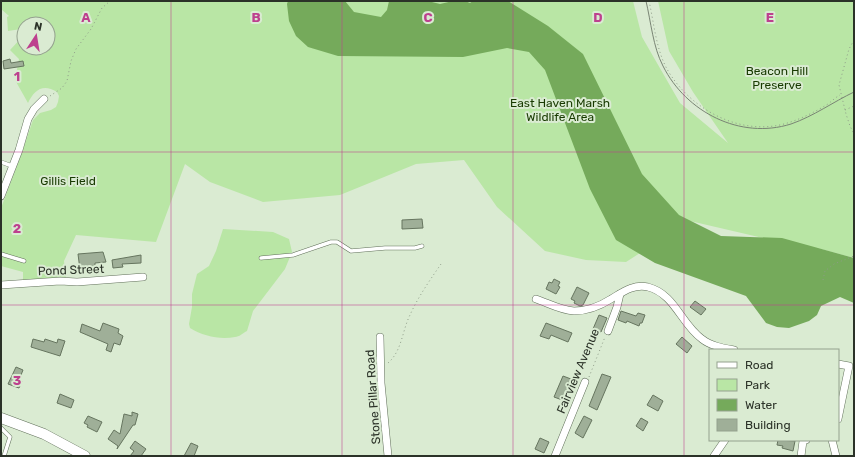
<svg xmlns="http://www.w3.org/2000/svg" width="855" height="457" font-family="Rubik,sans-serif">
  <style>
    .green { fill: #b9e6a5 }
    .water { fill: #75aa5b }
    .building { fill: #9faf98; stroke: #66755f }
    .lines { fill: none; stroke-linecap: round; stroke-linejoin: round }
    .service-casing { stroke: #61705a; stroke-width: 4.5 }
    .minor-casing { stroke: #61705a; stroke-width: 8 }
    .secondary-casing { stroke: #61705a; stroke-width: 11 }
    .path { stroke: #8f9c89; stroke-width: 1; stroke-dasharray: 1 3; stroke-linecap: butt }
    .service { stroke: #fff; stroke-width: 3.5 }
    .minor { stroke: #fff; stroke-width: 7 }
    .secondary { stroke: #fff; stroke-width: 10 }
    .tram { stroke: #798474; stroke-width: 1 }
    .grid { fill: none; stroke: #bd408e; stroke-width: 1; stroke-opacity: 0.55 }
    .labels { text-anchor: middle; stroke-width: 4; stroke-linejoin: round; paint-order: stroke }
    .park-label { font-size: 12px; fill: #183a01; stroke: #daebd2 }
    .street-label { font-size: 12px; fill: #2b3228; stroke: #daebd2 }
    .grid-label { font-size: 13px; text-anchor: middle; font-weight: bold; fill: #bd408e; stroke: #daebd2; stroke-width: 4; stroke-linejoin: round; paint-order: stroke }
  </style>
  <rect width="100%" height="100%" fill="#daebd2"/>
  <g class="green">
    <path d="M1,1h632l9,36 38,66 48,40 -35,-51 -24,-41 -11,-50h196v257l-33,-9 -58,-11 -73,-17 -64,41 -40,-2 -41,-9 -48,-44 -33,-47 -48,4 -76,31 -77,7 -53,-20 -25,-18 -29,78 -80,-7 -12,26 2,18 -43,2v-9l-22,-6v-58l19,-50 13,-38 7,-7 11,-3 5,-3 2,-5 1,-6 -2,-4c-14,-9 -23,-2 -29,11l-13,-23 4,-21 -9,-9 14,-15v13h24v-24h-24v7l-3,-2 -13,2 -1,-14 2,-1 -8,-7z"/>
    <path d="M223,229l50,3 16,7 3,13 -7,17 -32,42 -6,20c-4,2 -8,6 -12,6 -15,3 -32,-1 -45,-9l-1,-4 3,-17v-13l5,-20 12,-8 7,-15z"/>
  </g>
  <path class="water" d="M288,1h57l9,11 27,5 6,-7 2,-9h39l12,3 13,-3h12l5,2 3,-2h35l40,25 35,28 59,120 37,41 42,21 61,2 72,20v45l-14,-6 -19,9 -4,9 -8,6 -20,7 -12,-1 -11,-4 -20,-27 -91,-33 -39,-23 -26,-51 -45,-119 -16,-18 -22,-4 -44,9 -125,-1 -30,-9 -12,-11 -7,-15 -2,-17z"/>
  <g class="building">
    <path d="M10,59l1,4 12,-2 1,5 -20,3 -1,-8z"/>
    <path d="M422,219l1,9 -21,1v-9z"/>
    <path d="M103,252l3,10 -11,1v5l-15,2 -2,-16z"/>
    <path d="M141,255v8l-19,1 1,3 -10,1 -1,-8z"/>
    <path d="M554,279l6,3 -2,4 2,1 -4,7 -10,-5 3,-7 3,1z"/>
    <path d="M577,287l12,6 -6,12 -3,1 -6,-3 1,-2 -4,-2z"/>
    <path d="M695,301l11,8 -5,6 -11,-8z"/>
    <path d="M621,311l15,5 2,-3 7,2 -3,8h-2l-1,3 -12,-5 -1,2 -8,-3z"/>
    <path d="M599,315l8,3 -6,14 -8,-3z"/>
    <path d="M103,323l16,6 -1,4 5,3 -3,9 -6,-2 -3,9 -5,-2 2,-6 -28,-12 2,-8 18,7z"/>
    <path d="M546,323l26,10 -4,9 -17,-7 -2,4 -9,-3z"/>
    <path d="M682,337l10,9 -5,7 -11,-9z"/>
    <path d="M33,339l11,3 1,-3 12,4 1,-4 7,2 -5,15 -29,-9z"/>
    <path d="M16,367l7,3 -4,10 3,1 -3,7 -11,-4z"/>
    <path d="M602,374l9,3 -14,33 -8,-4z"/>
    <path d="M563,376l8,3 -3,7 3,1 -6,14 -11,-4z"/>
    <path d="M60,394l14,6 -3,8 -14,-5z"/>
    <path d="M653,395l10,6 -5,10 -11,-6z"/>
    <path d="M132,412l6,2 -3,11h-2l-16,24 1,-3 -10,-7 6,-9 6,4 4,-20 8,2z"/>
    <path d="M88,416l14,6 -5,10 -10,-5 1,-2 -4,-2z"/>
    <path d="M584,416l8,4 -9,18 -8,-5z"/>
    <path d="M641,418l7,4 -5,9 -7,-5z"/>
    <path d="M540,438l9,4 -5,11 -9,-4z"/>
    <path d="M778,440l17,1 -2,10 -11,-3 1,-2 -6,-1z"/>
    <path d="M135,441l11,8 -5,7h-11l4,-5 -4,-3z"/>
    <path d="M191,443l7,3 -4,10h-10z"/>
  </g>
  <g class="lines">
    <g class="service-casing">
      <g id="service">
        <path d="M1,162l11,4"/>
        <path d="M1,254l23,7"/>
        <path d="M261,258l32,-3 38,-13h6l14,9 34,-3h30l7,-2"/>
        <path d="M1,428l9,9 -6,19"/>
      </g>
    </g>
    <g class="minor-casing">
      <g id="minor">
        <path d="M1,196l18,-46 9,-31 6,-10 10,-10"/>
        <path d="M1,285l59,-4 17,1 66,-5"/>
        <path d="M536,299c12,4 24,11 38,12 13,0 26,-5 37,-12 12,-7 22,-15 37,-12 27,7 33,37 54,52 9,7 21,9 32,11"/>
        <path d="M608,331l9,-24 3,-13"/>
        <path d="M380,337l1,46 7,73"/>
        <path d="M838,364l11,2 -11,53"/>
        <path d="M832,440l4,16"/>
        <path d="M555,456l30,-74"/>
        <path d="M714,456l11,-16"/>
        <path d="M801,456l2,-15 3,-1"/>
      </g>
    </g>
    <g class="secondary-casing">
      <path id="secondary" d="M1,418l43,16 41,22"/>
    </g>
    <g class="path">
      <path d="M649,1c5,22 7,48 18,68 22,39 71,67 117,55 15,-4 31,-12 44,-20 4,-3 8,-7 12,-9"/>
      <path d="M854,40l-5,9 -10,36 7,29 4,12 4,8"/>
      <path d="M50,96l12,-8 5,-7 4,-20 5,-12 15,-20 11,-21 8,-7"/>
      <path d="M845,110l9,-4"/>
      <path d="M823,280l2,-9 9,-7 20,-8"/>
      <path d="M388,363c14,-12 14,-32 22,-48 8,-18 20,-35 31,-51"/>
      <path d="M589,377l16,-40"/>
    </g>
    <use href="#service" class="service"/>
    <use href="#minor" class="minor"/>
    <use href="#secondary" class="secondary"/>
    <path class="tram" d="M646,1c5,21 7,46 17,65 23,46 77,74 128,58 23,-8 42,-22 63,-32"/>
  </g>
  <path class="grid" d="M171,1v455M342,1v455M513,1v455M684,1v455M1,152h853M1,305h853"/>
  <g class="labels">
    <g class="park-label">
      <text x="777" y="75">Beacon Hill<tspan x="777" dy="14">Preserve</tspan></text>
      <text x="560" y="107">East Haven Marsh<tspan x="560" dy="14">Wildlife Area</tspan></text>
      <text x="68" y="185">Gillis Field</text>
    </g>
    <g class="street-label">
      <text transform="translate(71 270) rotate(-2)" y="4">Pond Street</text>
      <text transform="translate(578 371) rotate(-67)" y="4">Fairview Avenue</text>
      <text transform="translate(373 397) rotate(-94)" y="4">Stone Pillar Road</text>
    </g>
  </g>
  <g class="grid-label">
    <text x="86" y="22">A</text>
    <text x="256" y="22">B</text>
    <text x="428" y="22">C</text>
    <text x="598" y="22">D</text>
    <text x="770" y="22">E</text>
    <text x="17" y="81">1</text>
    <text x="17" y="233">2</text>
    <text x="17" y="385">3</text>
  </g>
  <rect width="855" height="457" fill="none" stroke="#2b3228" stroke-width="4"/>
  <rect x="709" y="349" width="130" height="92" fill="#daebd2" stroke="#94a18e"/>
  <rect x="717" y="362" width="20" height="6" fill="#ffffff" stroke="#94a18e"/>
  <text x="745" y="369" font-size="12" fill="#2b3228">Road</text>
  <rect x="717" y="379" width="20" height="12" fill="#b9e6a5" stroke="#94a18e"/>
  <text x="745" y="389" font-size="12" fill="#2b3228">Park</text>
  <rect x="717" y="399" width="20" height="12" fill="#75aa5b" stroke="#94a18e"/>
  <text x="745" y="409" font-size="12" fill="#2b3228">Water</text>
  <rect x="717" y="419" width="20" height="12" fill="#9faf98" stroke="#94a18e"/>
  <text x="745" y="429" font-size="12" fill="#2b3228">Building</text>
  <g transform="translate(36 36) rotate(12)"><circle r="19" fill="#daebd2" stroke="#94a18e"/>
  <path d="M0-3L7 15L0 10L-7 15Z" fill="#bd408e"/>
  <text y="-6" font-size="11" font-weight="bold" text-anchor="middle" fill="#2b3228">N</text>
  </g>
</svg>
